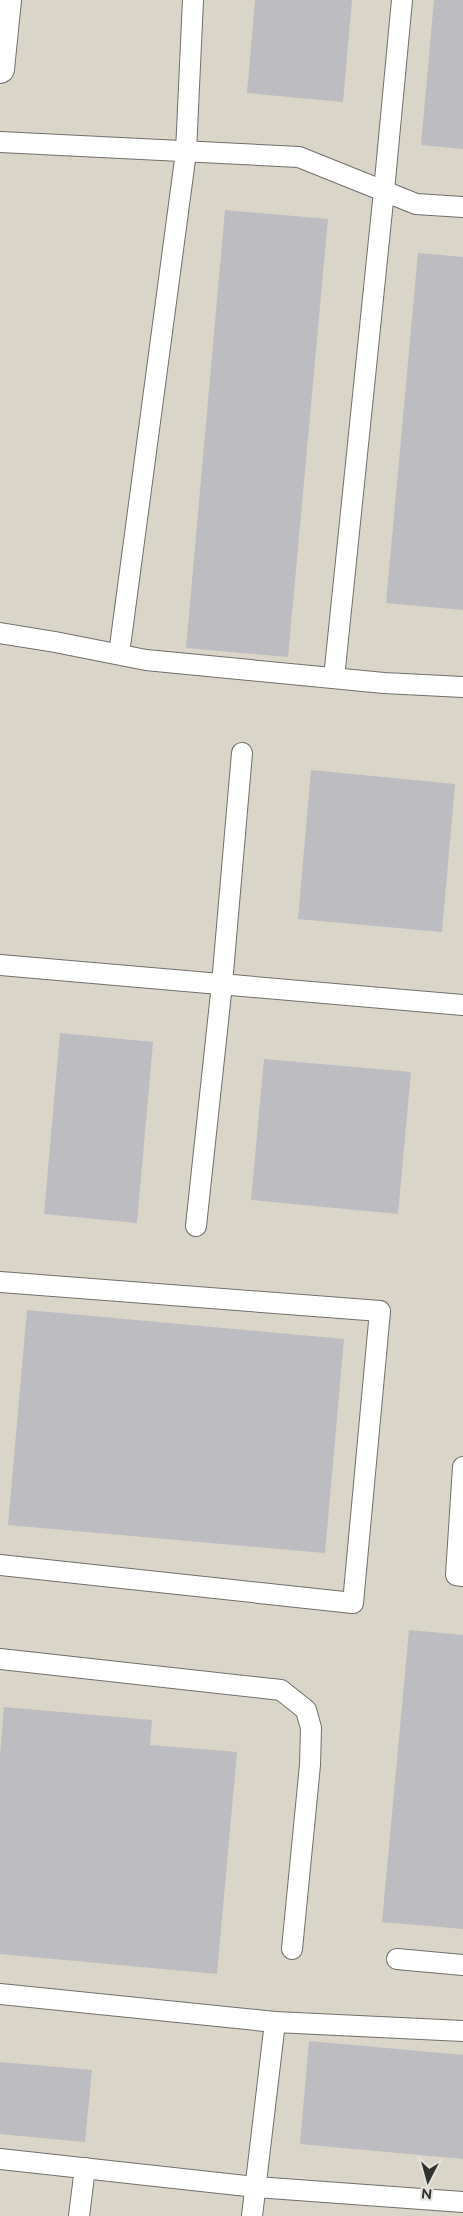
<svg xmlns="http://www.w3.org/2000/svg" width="463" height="2216" font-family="Raleway,sans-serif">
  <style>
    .built { fill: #dad5c9 }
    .building { fill: #bdbcc0 }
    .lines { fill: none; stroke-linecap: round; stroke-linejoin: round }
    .service-casing { stroke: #716f6b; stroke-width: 22 }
    .secondary-casing { stroke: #716f6b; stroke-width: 30 }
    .service { stroke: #fff; stroke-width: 20 }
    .secondary { stroke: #fff; stroke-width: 28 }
  </style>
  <rect width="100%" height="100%" fill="#e3e1dc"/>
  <rect class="built" x="0" y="0" width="463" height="2216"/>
  <g class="building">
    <path d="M255,0h97l-9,102 -96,-9z"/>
    <path d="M434,0h29v149l-42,-4z"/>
    <path d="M225,210l103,9 -40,438 -102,-9z"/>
    <path d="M418,253l45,4v353l-77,-7z"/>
    <path d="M311,770l144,14 -13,148 -144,-13z"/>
    <path d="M60,1033l93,9 -16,181 -93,-9z"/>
    <path d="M264,1059l147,13 -13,142 -147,-14z"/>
    <path d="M27,1310l317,29 -19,214 -317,-28z"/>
    <path d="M409,1630l54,5v294l-81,-7z"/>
    <path d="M4,1707l148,13 -2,25 87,7 -20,222 -217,-20v-198z"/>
    <path d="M309,2041l154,14v104l-163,-15z"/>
    <path d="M0,2062l92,8 -7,72 -85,-8z"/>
  </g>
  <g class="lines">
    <g class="service-casing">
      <g id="service">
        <path d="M0,142l299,15 117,47 47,3"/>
        <path d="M0,633l55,9 91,18 238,23 79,4"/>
        <path d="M119,654l67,-502 7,-152"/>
        <path d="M334,678l50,-487 18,-191"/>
        <path d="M0,965l463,40"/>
        <path d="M196,1226l26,-242 20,-231"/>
        <path d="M0,1282l380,29 -27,292 -353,-38"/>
        <path d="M463,1467l-7,108 7,1"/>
        <path d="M0,1659l281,31 25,20 5,18 -1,37 -18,184"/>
        <path d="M397,1959l66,6"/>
        <path d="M0,1994l275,28 -23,194"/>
        <path d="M275,2022l188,9"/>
        <path d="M0,2159l256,28 207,15"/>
        <path d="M79,2216l6,-48"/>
      </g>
    </g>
    <g class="secondary-casing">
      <path id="secondary" d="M0,69l7,-69"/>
    </g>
    <use href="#service" class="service"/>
    <use href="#secondary" class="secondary"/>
  </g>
  <g transform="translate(428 2181) rotate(186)" stroke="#e3e1dc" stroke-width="4" paint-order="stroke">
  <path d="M0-4L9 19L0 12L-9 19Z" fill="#31312f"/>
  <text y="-8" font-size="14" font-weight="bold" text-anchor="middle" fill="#31312f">N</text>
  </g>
</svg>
